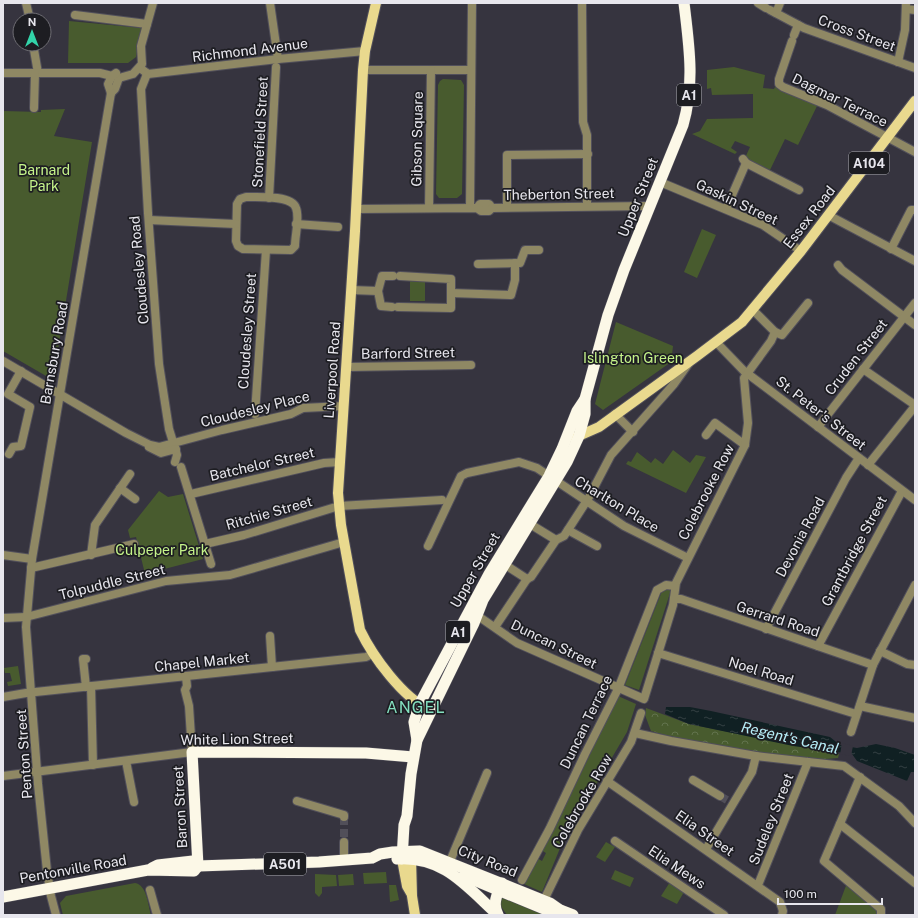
<svg xmlns="http://www.w3.org/2000/svg" width="918" height="918" font-family="'Public Sans',sans-serif">
  <style>
    .green { fill: #485b2e }
    .forest { fill: url(#forest-crowns) }
    .water { fill: url(#water-ripples) }
    .pier { fill: #36343f }
    .lines { fill: none; stroke-linecap: round; stroke-linejoin: round }
    .minor-tunnel { stroke: #514f59; stroke-width: 8; stroke-dasharray: 8 4; stroke-linecap: butt }
    .minor-casing { stroke: #52505b; stroke-width: 10 }
    .major-casing { stroke: #52505b; stroke-width: 12 }
    .highway-casing { stroke: #52505b; stroke-width: 12 }
    .minor { stroke: #8f8864; stroke-width: 8 }
    .major { stroke: #e9d98e; stroke-width: 10 }
    .highway { stroke: #fcf8e7; stroke-width: 11 }
    .labels { text-anchor: middle; stroke-width: 3.5; stroke-linejoin: round; paint-order: stroke }
    .shield { fill: #1d1d22; stroke: #aaaab0; stroke-width: 1 }
    .shield-label { font-size: 13px; font-weight: bold; fill: #e7e6ed }
    .street-label { font-size: 14px; fill: #e7e6ed; stroke: #1d1d22 }
    .park-label { font-size: 14px; fill: #c5f48a; stroke: #1d1d22 }
    .water-label { font-size: 15px; font-style: italic; fill: #b5ecf6; stroke: #1d1d22 }
    .quarter-label { font-size: 16px; letter-spacing: 1px; fill: #83dfbf; stroke: #1d1d22 }
  </style>
  <defs>
    <pattern id="forest-crowns" width="20" height="18" patternUnits="userSpaceOnUse"><rect width="20" height="18" fill="#485b2e"/><path d="M2 6a3 3 0 1 1 6 0M12 15a3 3 0 1 1 6 0" fill="none" stroke="#62734d"/></pattern>
    <pattern id="water-ripples" width="26" height="14" patternUnits="userSpaceOnUse"><rect width="26" height="14" fill="#102023"/><path d="M2 4q2-2 4 0t4 0M15 11q2-2 4 0t4 0" fill="none" stroke="#334043"/></pattern>
  </defs>
  <rect width="100%" height="100%" fill="#36343f"/>
  <g class="green">
    <path d="M69,21l73,7 -6,29 -8,6h-60z"/>
    <path d="M734,67l31,8 -2,13 11,1 1,-2 43,17 -20,41 -13,-6 -15,31 -25,-12 5,-11 -15,-6 -4,7 6,4 -2,2 -43,-20 8,-3 7,-12 46,-1v-24l-41,1 -1,-7 -4,1v-19z"/>
    <path d="M443,79l18,1 3,5 -2,109 -5,4h-18l-3,-4 2,-109 2,-4z"/>
    <path d="M65,109l-11,27 38,6 -39,238 -50,-29v-240l38,1v-2z"/>
    <path d="M702,229l14,6 -19,43 -13,-6z"/>
    <path d="M410,281l15,1v19h-15z"/>
    <path d="M616,322l57,24 -1,9 2,5 -71,50 -8,-6z"/>
    <path d="M673,450l17,13 6,-8 10,2 -20,36 -60,-29 2,-3 3,1 6,-10 14,11 4,-5 8,6z"/>
    <path d="M159,491l9,6 15,-3 20,65 -58,15 -9,-37 -6,1 -2,-8z"/>
    <path d="M666,589l5,1 -32,100 -14,-5 37,-94z"/>
    <path d="M18,666l3,18 -13,2 -1,-4 5,-1 -2,-8h-5l-1,-5z"/>
    <path d="M618,696l18,8 -9,28 -64,109 -21,51 -18,-8 13,-26 5,3 4,-8 -5,-3 30,-56z"/>
    <path d="M606,842l9,5 -10,15 -9,-5z"/>
    <path d="M615,870l19,8 -4,9 -19,-8z"/>
    <path d="M386,872l1,11 -23,1 -1,-11z"/>
    <path d="M315,874l21,1 1,11 -15,1v6l-3,4 -4,-4z"/>
    <path d="M353,874l1,11 -15,1 -1,-11z"/>
    <path d="M670,882l14,10 -7,12 -16,-8z"/>
    <path d="M135,883c12,2 13,22 16,32h-88l-3,-12 6,-7z"/>
    <path d="M847,883l31,26 -1,6h-42z"/>
    <path d="M389,885h7l3,15 -9,2z"/>
    <path d="M500,895l45,15 -2,5h-36l-7,-10z"/>
  </g>
  <path class="forest" d="M646,708l43,16 150,30 -1,4 -26,2 -114,-16 -47,-13 -6,-16z"/>
  <path class="water" d="M666,707h24l21,4 119,26 10,8 17,3 19,-4 19,4 20,7v17h-4l-4,9 -50,-20 -5,-7 -59,-8 -104,-22 -24,-10z"/>
  <path class="pier" d="M842,743l11,3 -2,10 -11,-2z"/>
  <g class="lines">
    <g class="minor-tunnel">
      <path d="M720,796l7,4"/>
      <path d="M344,817v25"/>
    </g>
    <g class="minor-casing">
      <g id="minor">
        <path d="M26,3l4,17"/>
        <path d="M270,3l8,56"/>
        <path d="M582,3l1,119 4,13v71"/>
        <path d="M758,3l8,5"/>
        <path d="M906,9l9,1"/>
        <path d="M770,10l34,18 111,40"/>
        <path d="M776,13l4,-10"/>
        <path d="M75,15l72,9"/>
        <path d="M794,35l4,-10"/>
        <path d="M792,41l-13,38v5l4,3 44,18 88,47"/>
        <path d="M33,44l5,29"/>
        <path d="M898,62l7,-32 1,-27"/>
        <path d="M140,68l8,6 130,-15 87,-8"/>
        <path d="M363,70h108"/>
        <path d="M3,73h97l12,3"/>
        <path d="M147,74l-6,15 7,124 11,151 10,65 8,26 -2,7"/>
        <path d="M111,93l4,-4 4,-11 14,-4 9,-10 -1,-18 12,-43"/>
        <path d="M111,93l-3,-9 4,-8 4,-3"/>
        <path d="M34,108l1,-35"/>
        <path d="M743,159l3,4 53,27"/>
        <path d="M660,182l103,43 38,26"/>
        <path d="M246,197c12,0 46,-2 50,11 4,10 -1,27 -1,38l-4,4 -48,-1 -5,-3 -2,-5 1,-37 3,-5z"/>
        <path d="M269,198l7,-131"/>
        <path d="M507,207v-52l81,-1"/>
        <path d="M429,208l2,-138"/>
        <path d="M470,208l2,-205"/>
        <path d="M477,208l3,-4h9l3,4 158,-2"/>
        <path d="M356,209l121,-1 4,3h8l3,-3"/>
        <path d="M726,209l20,-46"/>
        <path d="M828,215l87,46"/>
        <path d="M149,220l87,4"/>
        <path d="M296,224l42,3"/>
        <path d="M891,249l20,-39h4"/>
        <path d="M478,264l42,-1 5,-13h14"/>
        <path d="M838,265l4,5 73,55"/>
        <path d="M351,290l27,1"/>
        <path d="M451,293l60,2 4,-15v-17"/>
        <path d="M392,307l-11,-1 -3,-15 4,-15h11"/>
        <path d="M398,307l53,1v-29l-51,-3"/>
        <path d="M775,332l7,3 26,-32"/>
        <path d="M716,342l28,29 171,129"/>
        <path d="M3,361l123,72 24,12 9,2 63,-17 69,-16 12,-6 41,-2"/>
        <path d="M347,367l124,-2"/>
        <path d="M863,369l52,36"/>
        <path d="M255,414l11,-164"/>
        <path d="M615,414l18,18"/>
        <path d="M818,427l97,-124"/>
        <path d="M706,435l9,-12 30,22"/>
        <path d="M149,447l12,6 15,-4"/>
        <path d="M9,454l4,-7 8,-1 9,-39 -22,-13 13,-23"/>
        <path d="M868,465l47,-59"/>
        <path d="M181,467l30,97"/>
        <path d="M120,488l15,11"/>
        <path d="M191,494l133,-31 16,-1"/>
        <path d="M588,499l23,-44 63,-71 15,-21"/>
        <path d="M530,524l26,16"/>
        <path d="M568,530l29,16"/>
        <path d="M205,544l39,-9 95,-29 103,-6"/>
        <path d="M428,546l33,-70 6,-3 52,-11 18,6 87,58 64,32"/>
        <path d="M3,555l29,4"/>
        <path d="M91,555l4,-30 35,-51"/>
        <path d="M502,560l2,4 23,15"/>
        <path d="M31,568l103,-24"/>
        <path d="M527,579l4,-2 25,-37 8,-4 22,-34"/>
        <path d="M674,599h7l192,66"/>
        <path d="M478,616l39,27 127,56 29,-94 3,-22 69,-138 3,-22 -4,-45 27,-37 4,-9 -23,-23"/>
        <path d="M3,618l23,-1 140,-36 64,-6 114,-33"/>
        <path d="M495,627l32,-48"/>
        <path d="M766,629l80,-151 13,-20"/>
        <path d="M270,636l2,31"/>
        <path d="M818,646l84,-155"/>
        <path d="M880,651l27,13 8,1"/>
        <path d="M658,653l198,61"/>
        <path d="M91,686l2,79"/>
        <path d="M86,687l-3,-28h3"/>
        <path d="M3,697l23,-4 340,-36 8,-4"/>
        <path d="M860,706l55,12"/>
        <path d="M851,732l22,-67 42,-80"/>
        <path d="M635,733l36,8 85,15 88,10 55,40 16,17"/>
        <path d="M126,761l8,41"/>
        <path d="M3,776l189,-24 -3,-46 -4,-16 2,-4 -1,-9"/>
        <path d="M860,777l-36,84 57,48v6"/>
        <path d="M693,780l27,16"/>
        <path d="M607,781l173,121 3,9 -1,4"/>
        <path d="M297,801l47,14v2"/>
        <path d="M840,824l75,59"/>
        <path d="M615,841l109,74"/>
        <path d="M344,842v18"/>
        <path d="M706,849l46,-77 4,-16"/>
        <path d="M448,866l39,-93"/>
        <path d="M522,880l28,-52 35,-74 33,-65 39,-99 9,-5 9,1"/>
        <path d="M758,885l50,-123"/>
        <path d="M150,890l7,25"/>
        <path d="M544,900l34,-70 53,-88 10,-29"/>
        <path d="M56,915l-5,-19 -4,-25 -9,-87 -12,-157 6,-68 79,-466"/>
      </g>
    </g>
    <g class="major-casing">
      <g id="major">
        <path d="M376,3l-11,48 -2,19 -8,161 -17,262 3,32 19,105c13,27 43,68 70,80"/>
        <path d="M574,438l25,-11 98,-71 45,-34 59,-71 114,-150"/>
        <path d="M411,858l1,38 3,19"/>
        <path d="M402,859l5,27 4,7"/>
      </g>
    </g>
    <g class="highway-casing">
      <g id="highway">
        <path d="M417,740l-3,-18 5,-17 70,-131 60,-98 13,-27 15,-38 8,-12"/>
        <path d="M397,859c47,-3 69,27 101,56"/>
        <path d="M402,859l2,-34 3,-9 4,-42 6,-34 57,-117 9,-23 84,-138 12,-26 6,-22v-15l23,-84 16,-45 59,-145c12,-42 6,-80 1,-122"/>
        <path d="M198,866l121,-4 53,-4 8,-4 13,-2 27,-1 130,52 10,7 13,5"/>
        <path d="M198,866l-6,-114 174,1 47,4"/>
        <path d="M152,868l6,-3 35,-4 5,5"/>
        <path d="M459,878h10l75,31 16,1"/>
        <path d="M3,897l145,-27 46,1 4,-5"/>
        <path d="M498,915c-6,-11 -1,-21 4,-32"/>
      </g>
    </g>
    <use href="#minor" class="minor"/>
    <use href="#major" class="major"/>
    <use href="#highway" class="highway"/>
  </g>
  <g class="labels">
    <g class="shield">
      <rect x="677" y="84" width="24" height="22" rx="3"/>
      <rect x="849" y="152" width="40" height="22" rx="3"/>
      <rect x="446" y="621" width="24" height="22" rx="3"/>
      <rect x="264" y="853" width="42" height="22" rx="3"/>
    </g>
    <g class="shield-label">
      <text x="689" y="100">A1</text>
      <text x="869" y="168">A104</text>
      <text x="458" y="637">A1</text>
      <text x="285" y="869">A501</text>
    </g>
    <g class="street-label">
      <text transform="translate(857 33) rotate(20)" y="5">Cross Street</text>
      <text transform="translate(250 50) rotate(-7)" y="5">Richmond Avenue</text>
      <text transform="translate(840 100) rotate(26)" y="5">Dagmar Terrace</text>
      <text transform="translate(260 132) rotate(-87)" y="5">Stonefield Street</text>
      <text transform="translate(417 139) rotate(-89)" y="5">Gibson Square</text>
      <text transform="translate(559 194) rotate(-1)" y="5">Theberton Street</text>
      <text transform="translate(638 197) rotate(-68)" y="5">Upper Street</text>
      <text transform="translate(737 202) rotate(25)" y="5">Gaskin Street</text>
      <text transform="translate(809 217) rotate(-52)" y="5">Essex Road</text>
      <text transform="translate(139 270) rotate(-95)" y="5">Cloudesley Road</text>
      <text transform="translate(247 331) rotate(-86)" y="5">Cloudesley Street</text>
      <text transform="translate(54 353) rotate(-80)" y="5">Barnsbury Road</text>
      <text transform="translate(408 353) rotate(-1)" y="5">Barford Street</text>
      <text transform="translate(856 357) rotate(-52)" y="5">Cruden Street</text>
      <text transform="translate(332 370) rotate(-86)" y="5">Liverpool Road</text>
      <text transform="translate(255 409) rotate(-14)" y="5">Cloudesley Place</text>
      <text transform="translate(821 413) rotate(38)" y="5">St. Peter's Street</text>
      <text transform="translate(262 464) rotate(-13)" y="5">Batchelor Street</text>
      <text transform="translate(706 492) rotate(-63)" y="5">Colebrooke Row</text>
      <text transform="translate(617 504) rotate(31)" y="5">Charlton Place</text>
      <text transform="translate(269 513) rotate(-16)" y="5">Ritchie Street</text>
      <text transform="translate(800 537) rotate(-62)" y="5">Devonia Road</text>
      <text transform="translate(854 551) rotate(-62)" y="5">Grantbridge Street</text>
      <text transform="translate(475 570) rotate(-60)" y="5">Upper Street</text>
      <text transform="translate(112 582) rotate(-14)" y="5">Tolpuddle Street</text>
      <text transform="translate(778 619) rotate(18)" y="5">Gerrard Road</text>
      <text transform="translate(554 644) rotate(26)" y="5">Duncan Street</text>
      <text transform="translate(202 662) rotate(-6)" y="5">Chapel Market</text>
      <text transform="translate(761 671) rotate(17)" y="5">Noel Road</text>
      <text transform="translate(586 722) rotate(-64)" y="5">Duncan Terrace</text>
      <text transform="translate(237 739) rotate(-1)" y="5">White Lion Street</text>
      <text transform="translate(24 754) rotate(-94)" y="5">Penton Street</text>
      <text transform="translate(582 801) rotate(-60)" y="5">Colebrooke Row</text>
      <text transform="translate(180 807) rotate(-93)" y="5">Baron Street</text>
      <text transform="translate(771 819) rotate(-68)" y="5">Sudeley Street</text>
      <text transform="translate(705 833) rotate(35)" y="5">Elia Street</text>
      <text transform="translate(488 861) rotate(22)" y="5">City Road</text>
      <text transform="translate(677 867) rotate(34)" y="5">Elia Mews</text>
      <text transform="translate(73 869) rotate(-10)" y="5">Pentonville Road</text>
    </g>
    <g class="park-label">
      <text x="44" y="175">Barnard<tspan x="44" dy="16">Park</tspan></text>
      <text x="633" y="363">Islington Green</text>
      <text x="162" y="555">Culpeper Park</text>
    </g>
    <g class="water-label">
      <text transform="translate(790 738) rotate(13)" y="5">Regent's Canal</text>
    </g>
    <g class="quarter-label">
      <text x="416" y="713">ANGEL</text>
    </g>
  </g>
  <rect width="918" height="918" fill="none" stroke="#e7e6ed" stroke-width="8"/>
  <g transform="translate(32 32)"><circle r="19" fill="#1d1d22" stroke="#6e6d73"/>
  <path d="M0-3L7 15L0 10L-7 15Z" fill="#32d4a9"/>
  <text y="-6" font-size="11" font-weight="bold" text-anchor="middle" fill="#e7e6ed">N</text>
  </g>
  <path d="M778 898v6h104v-6" fill="none" stroke="#e7e6ed" stroke-width="2"/>
  <text x="784" y="898" font-size="12" fill="#e7e6ed" stroke="#1d1d22" stroke-width="3" paint-order="stroke">100 m</text>
</svg>
